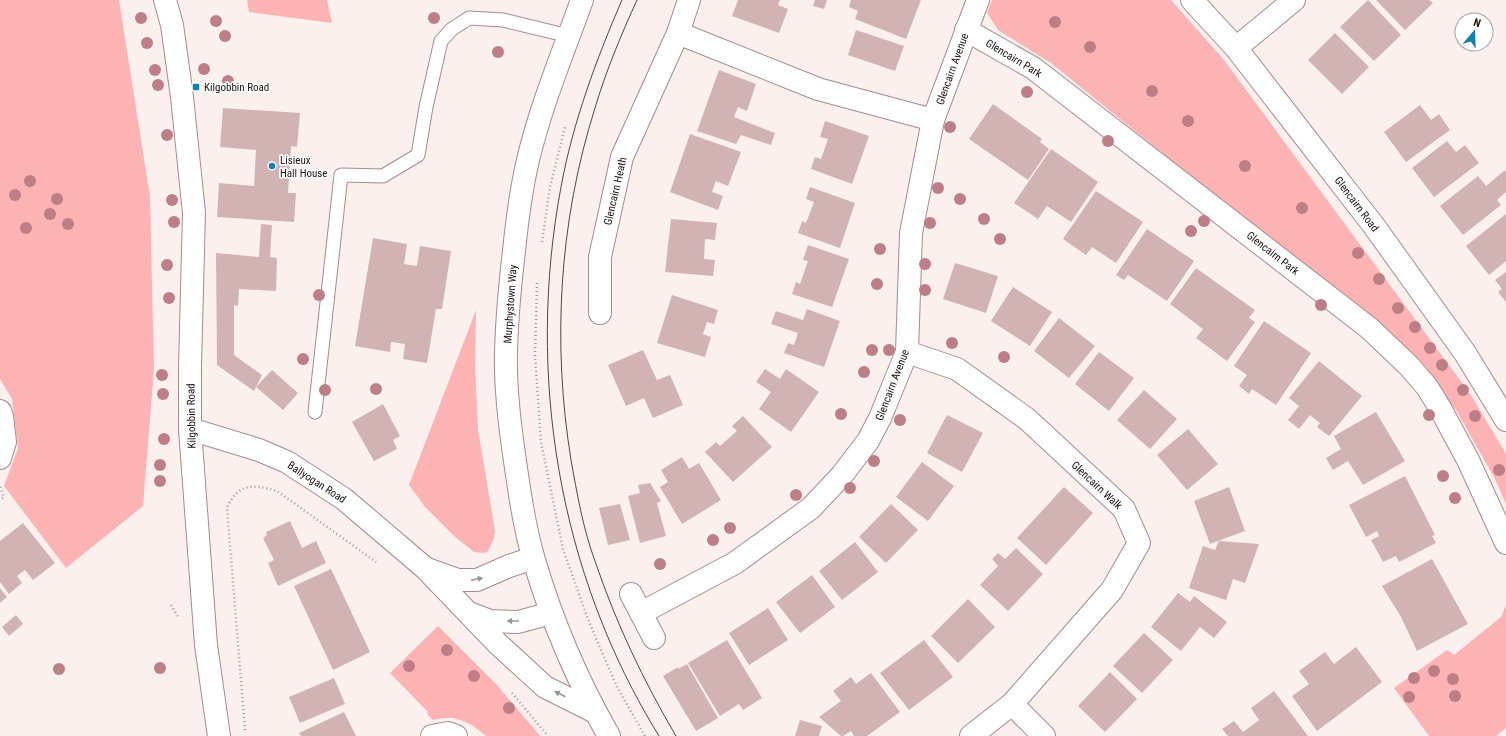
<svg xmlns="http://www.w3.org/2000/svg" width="1506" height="736" font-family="'Roboto Condensed',sans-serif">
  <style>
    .green { fill: #fdb3b3 }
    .building { fill: #d1b3b3 }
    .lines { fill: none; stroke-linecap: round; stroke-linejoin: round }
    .lane-casing { stroke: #a78b8b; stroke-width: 15 }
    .street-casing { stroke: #a78b8b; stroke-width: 24 }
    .secondary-casing { stroke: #a78b8b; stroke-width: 24 }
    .path { stroke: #a39897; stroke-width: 2.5; stroke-dasharray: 1 3; stroke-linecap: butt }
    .lane { stroke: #fff; stroke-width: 13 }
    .street { stroke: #fff; stroke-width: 22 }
    .secondary { stroke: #fff; stroke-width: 22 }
    .tram { stroke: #514646; stroke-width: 1 }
    .tree { fill: #bd7e85 }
    .oneway { fill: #999595 }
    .poi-dot { fill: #1182a9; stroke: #fff; stroke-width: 1.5 }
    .labels { text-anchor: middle; stroke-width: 3.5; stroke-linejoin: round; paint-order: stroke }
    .street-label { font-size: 11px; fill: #1d1313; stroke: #fff }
    .poi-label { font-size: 11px; fill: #1d1313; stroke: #fff; text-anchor: start }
  </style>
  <rect width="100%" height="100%" fill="#fcf0ef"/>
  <g class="green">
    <path d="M0,0h119l31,197 4,172 -11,137 -77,62 -62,-82 14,-38 -6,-49 -12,-20z"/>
    <path d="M247,0h80l5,23 -83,-11z"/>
    <path d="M992,0h179l53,60 247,335 35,59v50l-11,-25 -39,-69 -41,-54 -56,-49 -135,-102 -57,-48 -116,-94 -53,-33 -11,-17z"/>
    <path d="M476,310l-1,55 3,65 17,101 -1,7 -6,13 -4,2 -10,-1 -20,-16 -29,-29 -16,-22z"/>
    <path d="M1506,605v123l-10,8h-67l-35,-48 53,-38 7,5 47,-38z"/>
    <path d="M438,626l59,59 43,51h-54l-14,-11 -9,-4 -10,-3h-10l-10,2 -6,-6 1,-2 -38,-39z"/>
  </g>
  <g class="building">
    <path d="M738,0h42l-2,5 10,4 -9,24 -47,-17z"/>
    <path d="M815,0h12l-3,9 -11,-3z"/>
    <path d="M851,0h70l-15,39 -51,-20 3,-8 -9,-4z"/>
    <path d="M1368,0l33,35 -27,26 -34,-34z"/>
    <path d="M1376,0h53l4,3 -28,27z"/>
    <path d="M856,30l48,16 -9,25 -47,-16z"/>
    <path d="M1335,33l34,34 -27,27 -34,-34z"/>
    <path d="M719,70l37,14 -9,27 -9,-4 -4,10 41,16 -4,12 -30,-10 -5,9 -39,-13z"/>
    <path d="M993,104l49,35 -2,3 9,7 -21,31 -59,-41z"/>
    <path d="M1420,105l11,15 8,-6 11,16 -44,32 -22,-30z"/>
    <path d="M223,108l77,5 -3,34 -6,-1 -3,47h8l-2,29 -77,-5 2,-34 35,3 2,-36 -36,-3z"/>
    <path d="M825,121l44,15 -17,48 -41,-15 4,-12 6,2 7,-20 -8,-2z"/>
    <path d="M690,134l51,18 -13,34 -12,-5 -4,11 11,4 -5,14 -48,-18z"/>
    <path d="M1447,141l9,11 9,-7 14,18 -45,34 -22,-29z"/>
    <path d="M1051,149l47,33 -27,40 -24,-16 -9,13 -24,-16z"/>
    <path d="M1505,170l1,2v20l-9,8 4,5 -38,30 -23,-29 38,-30 8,10z"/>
    <path d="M810,187l45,16 -15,45 -42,-15 4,-12 4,2 8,-21 -8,-3z"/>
    <path d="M1096,191l47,31 -27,41 -24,-16 -6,8 -23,-16z"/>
    <path d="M1506,214v47l-17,14 -23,-29z"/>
    <path d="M671,219l46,4 -2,17 -10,-1 -1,20 11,1 -2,16 -48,-4z"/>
    <path d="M261,224l11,1 -2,32 7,1 -1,33 -37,-2 -1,17 -4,-1v50l28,20 -8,16 -37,-26 -1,-112 43,4z"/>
    <path d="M1147,229l47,32 -27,40 -39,-26 -4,5 -8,-5z"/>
    <path d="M373,238l34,6 -3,20 13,2 3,-20 31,5 -9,58h-6l-9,54 -24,-4 2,-15 -14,-2 -1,10 -35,-6z"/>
    <path d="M808,245l41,14 -17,48 -40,-13 4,-12 4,2 8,-23 -5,-1z"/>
    <path d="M955,263l43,13 -12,37 -43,-14z"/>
    <path d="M1196,268l59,42 -6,8 6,4 -28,39 -31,-23 7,-9 -33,-25z"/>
    <path d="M1506,272v30l-8,-10 4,-3 -7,-9z"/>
    <path d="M1013,287l39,25 -22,34 -39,-25z"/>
    <path d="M672,295l46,15 -4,14 -7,-2 -4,12 8,3 -6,20 -48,-14z"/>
    <path d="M807,309l33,12 -16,46 -40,-14 4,-10 6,2 4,-12 -27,-9 5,-13 27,9z"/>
    <path d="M1059,318l36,28 -26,32 -35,-27z"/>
    <path d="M1264,321l47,32 -35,52 -24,-16 -3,5 -10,-8 8,-11 -13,-9z"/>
    <path d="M643,350l14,30 13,-5 13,30 -30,13 -9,-20 -18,8 -18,-41z"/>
    <path d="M1099,352l35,26 -25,33 -34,-27z"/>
    <path d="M1319,361l43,35 -33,40 -12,-9 3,-4 -10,-8 -11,14 -11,-9 11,-14 -10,-8z"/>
    <path d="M765,369l15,10 6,-10 33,23 -28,40 -32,-23 12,-17 -15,-10z"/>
    <path d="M272,370l26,23 -15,17 -27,-23z"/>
    <path d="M1144,390l33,29 -27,30 -33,-29z"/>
    <path d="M383,404l17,32 -7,4 4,9 -23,12 -22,-39z"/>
    <path d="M1376,412l29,49 -42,24 -15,-24 -15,9 -7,-12 15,-9 -7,-13z"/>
    <path d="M947,415l36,18 -21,39 -35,-19z"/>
    <path d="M743,416l29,31 -39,35 -28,-30 11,-10 4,4 17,-15 -5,-5z"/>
    <path d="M1188,429l30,35 -31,26 -30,-35z"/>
    <path d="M682,457l7,12 10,-6 22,37 -39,24 -22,-37 8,-5 -7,-12z"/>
    <path d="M922,462l32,24 -26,35 -32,-24z"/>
    <path d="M1405,476l30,59 -3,1 4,7 -37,19 -3,-6 -13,6 -12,-22 8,-4 -2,-5 -11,6 -17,-32z"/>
    <path d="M650,483l11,18 -4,2 9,33 -26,7 -12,-47 12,-3 -2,-8z"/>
    <path d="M1064,487l29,26 -47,52 -29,-27z"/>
    <path d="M1229,487l16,44 -35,13 -16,-43z"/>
    <path d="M620,504l10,36 -22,5 -9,-37z"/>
    <path d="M891,504l27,26 -32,33 -27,-26z"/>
    <path d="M290,521l12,27 14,-7 10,22 -48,23 -10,-23 6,-3 -11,-22 4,-3 -1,-3z"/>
    <path d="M23,523l32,40 -22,17 -8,-10 -8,6 5,7 -13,11 -9,-12v-41z"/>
    <path d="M1219,541l40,3 -14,39 -12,-4 -7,21 -37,-12 14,-42 12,4z"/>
    <path d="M855,542l23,30 -36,28 -23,-29z"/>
    <path d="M1016,548l27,26 -35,37 -28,-26 18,-19 -6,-7 6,-6 7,6z"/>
    <path d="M1432,559l36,65 -51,27 -16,-34 -19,-31z"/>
    <path d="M331,569l39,83 -37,18 -39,-84z"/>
    <path d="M812,575l23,32 -35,26 -24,-31z"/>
    <path d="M0,588l7,9 -7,6z"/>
    <path d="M1178,593l12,9 4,-6 33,26 -13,16 -14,-11 -19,24 -30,-24z"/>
    <path d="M968,599l27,28 -37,36 -27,-27z"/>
    <path d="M768,608l20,32 -39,25 -20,-32z"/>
    <path d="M16,615l7,9 -14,12 -7,-9z"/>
    <path d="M1144,633l29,27 -31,33 -29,-27z"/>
    <path d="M727,640l35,58 -19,12 -4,-6 -19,12 -32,-53z"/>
    <path d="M924,640l29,37 -44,33 -29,-37z"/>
    <path d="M1356,647l26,35 -65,49 -25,-35 17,-12 -10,-13 26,-19 9,12z"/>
    <path d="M687,664l31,54 -22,13 -33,-55 15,-9v2z"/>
    <path d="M1110,672l27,27 -32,33 -27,-26z"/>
    <path d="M871,673l29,39 -33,24h-13l-3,-5 -8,5h-2l-22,-19 22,-16 -8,-10 18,-14 5,7z"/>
    <path d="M334,678l11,26 -45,19 -11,-26z"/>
    <path d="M1274,691l34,45h-80l-6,-7 12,-8 9,11 16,-12 -8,-12z"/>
    <path d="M344,712l12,24h-55l-2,-3z"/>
    <path d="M800,720l22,6 -3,10h-24z"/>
  </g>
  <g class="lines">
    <g class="lane-casing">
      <path id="lane" d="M315,412l26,-237 42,1 35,-21 8,-48 15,-66 11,-12 17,-11 34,2 66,16"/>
    </g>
    <g class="street-casing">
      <g id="street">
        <path d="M1192,0l44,48 138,178 91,127 41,67"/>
        <path d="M966,30l67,38 336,260 40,38 18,21 13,21 28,52 38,83"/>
        <path d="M678,33l140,56 115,31"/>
        <path d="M1236,48l58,-48"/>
        <path d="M600,313v-56l22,-100 56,-124 11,-33"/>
        <path d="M907,352l50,17 70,50 97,90 15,34 -27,47 -100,114 -41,32"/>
        <path d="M0,411l2,5 3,26 -5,16"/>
        <path d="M631,594l23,44"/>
        <path d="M641,613l94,-50 76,-55 31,-33 26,-34 12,-23 27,-66 4,-119 22,-113 45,-120"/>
        <path d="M1012,704l32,32"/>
        <path d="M432,736l16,-3 8,3"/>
      </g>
    </g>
    <g class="secondary-casing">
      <g id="secondary">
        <path d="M165,0l7,25 10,72 12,116 -4,154v62l16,216 13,91"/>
        <path d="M582,0c-19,53 -41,105 -54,160 -7,30 -11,61 -14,91 -4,33 -7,66 -8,100 -1,34 3,69 8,103 5,35 10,72 20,106 18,61 43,120 75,176"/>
        <path d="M190,429l69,21 28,12 57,37 81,69 72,75 48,44 50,25"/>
        <path d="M430,570l28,10h19l32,-14 24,-8"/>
        <path d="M469,613l21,8 28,1 33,-9"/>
      </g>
    </g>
    <g class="path">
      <path d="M542,242l8,-55 15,-60"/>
      <path d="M537,283l-2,72 6,87 22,107 26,73 28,65 28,49"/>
      <path d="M0,487l4,10 -4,3"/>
      <path d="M171,605l7,12"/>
      <path d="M512,693l36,43"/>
      <path d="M245,730l-18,-222c11,-25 26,-24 50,-17l99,71"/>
    </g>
    <use href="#lane" class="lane"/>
    <use href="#street" class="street"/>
    <use href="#secondary" class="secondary"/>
    <g class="tram">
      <path d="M622,0c-26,60 -49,122 -61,187 -35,187 -3,386 98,549"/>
      <path d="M637,0c-16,35 -31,71 -42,108 -36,114 -43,234 -24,352 6,33 12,69 24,101 21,62 48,119 81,175"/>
    </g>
  </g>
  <g class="tree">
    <circle cx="141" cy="18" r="6"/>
    <circle cx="434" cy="18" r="6"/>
    <circle cx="216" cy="21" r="6"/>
    <circle cx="1055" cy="22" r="6"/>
    <circle cx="225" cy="36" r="6"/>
    <circle cx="147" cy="43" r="6"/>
    <circle cx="1090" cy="47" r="6"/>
    <circle cx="498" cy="52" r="6"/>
    <circle cx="204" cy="69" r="6"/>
    <circle cx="155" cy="70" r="6"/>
    <circle cx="228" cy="81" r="6"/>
    <circle cx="158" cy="85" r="6"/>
    <circle cx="1152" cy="91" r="6"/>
    <circle cx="1027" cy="92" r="6"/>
    <circle cx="1188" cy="121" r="6"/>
    <circle cx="950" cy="127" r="6"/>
    <circle cx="167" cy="135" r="6"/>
    <circle cx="1108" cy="141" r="6"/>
    <circle cx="1245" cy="166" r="6"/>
    <circle cx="30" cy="181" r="6"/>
    <circle cx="938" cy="188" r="6"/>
    <circle cx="15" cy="195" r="6"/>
    <circle cx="57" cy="199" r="6"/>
    <circle cx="960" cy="199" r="6"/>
    <circle cx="172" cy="200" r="6"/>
    <circle cx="1302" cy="208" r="6"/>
    <circle cx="50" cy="214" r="6"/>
    <circle cx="984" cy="219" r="6"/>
    <circle cx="1204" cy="221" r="6"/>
    <circle cx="174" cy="222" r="6"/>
    <circle cx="930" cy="223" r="6"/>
    <circle cx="68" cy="224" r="6"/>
    <circle cx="26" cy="228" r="6"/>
    <circle cx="1191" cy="231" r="6"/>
    <circle cx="1000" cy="239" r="6"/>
    <circle cx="880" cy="249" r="6"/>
    <circle cx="1358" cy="253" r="6"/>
    <circle cx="925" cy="264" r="6"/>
    <circle cx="167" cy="265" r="6"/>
    <circle cx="1379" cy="279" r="6"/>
    <circle cx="877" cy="284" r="6"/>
    <circle cx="925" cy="290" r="6"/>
    <circle cx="319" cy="295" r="6"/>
    <circle cx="169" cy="298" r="6"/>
    <circle cx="1321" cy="305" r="6"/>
    <circle cx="1398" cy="308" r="6"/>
    <circle cx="1415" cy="327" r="6"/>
    <circle cx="952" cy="343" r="6"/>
    <circle cx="1430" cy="348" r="6"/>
    <circle cx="872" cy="350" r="6"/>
    <circle cx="889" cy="350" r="6"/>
    <circle cx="1004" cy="357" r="6"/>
    <circle cx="303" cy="359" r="6"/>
    <circle cx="1442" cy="365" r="6"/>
    <circle cx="864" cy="372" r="6"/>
    <circle cx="162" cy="375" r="6"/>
    <circle cx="376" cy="389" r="6"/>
    <circle cx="325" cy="390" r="6"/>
    <circle cx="1463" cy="390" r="6"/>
    <circle cx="163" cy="394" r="6"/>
    <circle cx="841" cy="414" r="6"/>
    <circle cx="1429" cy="415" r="6"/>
    <circle cx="1475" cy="416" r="6"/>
    <circle cx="900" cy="420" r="6"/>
    <circle cx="164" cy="439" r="6"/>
    <circle cx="874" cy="461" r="6"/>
    <circle cx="160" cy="465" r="6"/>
    <circle cx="1499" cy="470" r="6"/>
    <circle cx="1443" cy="476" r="6"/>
    <circle cx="160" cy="481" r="6"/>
    <circle cx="850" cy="488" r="6"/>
    <circle cx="796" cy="495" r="6"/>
    <circle cx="1455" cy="498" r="6"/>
    <circle cx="730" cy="528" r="6"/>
    <circle cx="713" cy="540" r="6"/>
    <circle cx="660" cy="564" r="6"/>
    <circle cx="447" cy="650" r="6"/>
    <circle cx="409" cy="666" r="6"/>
    <circle cx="160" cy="668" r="6"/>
    <circle cx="59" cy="669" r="6"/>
    <circle cx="1434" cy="671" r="6"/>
    <circle cx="474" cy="676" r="6"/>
    <circle cx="1414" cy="678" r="6"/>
    <circle cx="1453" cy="679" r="6"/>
    <circle cx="1455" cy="696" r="6"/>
    <circle cx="1409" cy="697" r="6"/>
    <circle cx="509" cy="708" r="6"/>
  </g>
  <defs><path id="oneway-solid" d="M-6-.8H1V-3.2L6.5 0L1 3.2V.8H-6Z"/></defs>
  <g class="oneway">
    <use href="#oneway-solid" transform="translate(477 579) rotate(-12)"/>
    <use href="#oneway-solid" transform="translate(513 621) rotate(-180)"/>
    <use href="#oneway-solid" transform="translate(560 694) rotate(-153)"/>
  </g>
  <g class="poi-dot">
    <rect x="192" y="83" width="8" height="8" rx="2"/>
    <circle cx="272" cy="166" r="4"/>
  </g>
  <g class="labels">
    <g class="street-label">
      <text transform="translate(1014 58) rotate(31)" y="4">Glencairn Park</text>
      <text transform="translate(952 69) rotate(-70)" y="4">Glencairn Avenue</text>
      <text transform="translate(615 191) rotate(-77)" y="4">Glencairn Heath</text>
      <text transform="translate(1357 204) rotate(53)" y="4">Glencairn Road</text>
      <text transform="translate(1273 253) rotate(38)" y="4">Glencairn Park</text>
      <text transform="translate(510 304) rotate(-86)" y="4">Murphystown Way</text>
      <text transform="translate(892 385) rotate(-69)" y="4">Glencairn Avenue</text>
      <text transform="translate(191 416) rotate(-91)" y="4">Kilgobbin Road</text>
      <text transform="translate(317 482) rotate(33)" y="4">Ballyogan Road</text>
      <text transform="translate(1097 485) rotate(43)" y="4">Glencairn Walk</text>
    </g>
    <g class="poi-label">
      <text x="204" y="91">Kilgobbin Road</text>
      <text x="280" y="164">Lisieux<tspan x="280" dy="13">Hall House</tspan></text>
    </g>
  </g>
  <g transform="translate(1474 32) rotate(19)"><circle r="19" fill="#ffffff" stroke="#a5a1a1"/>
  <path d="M0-3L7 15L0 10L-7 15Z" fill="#1182a9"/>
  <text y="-6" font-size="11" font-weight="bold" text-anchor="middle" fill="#1d1313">N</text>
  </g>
</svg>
